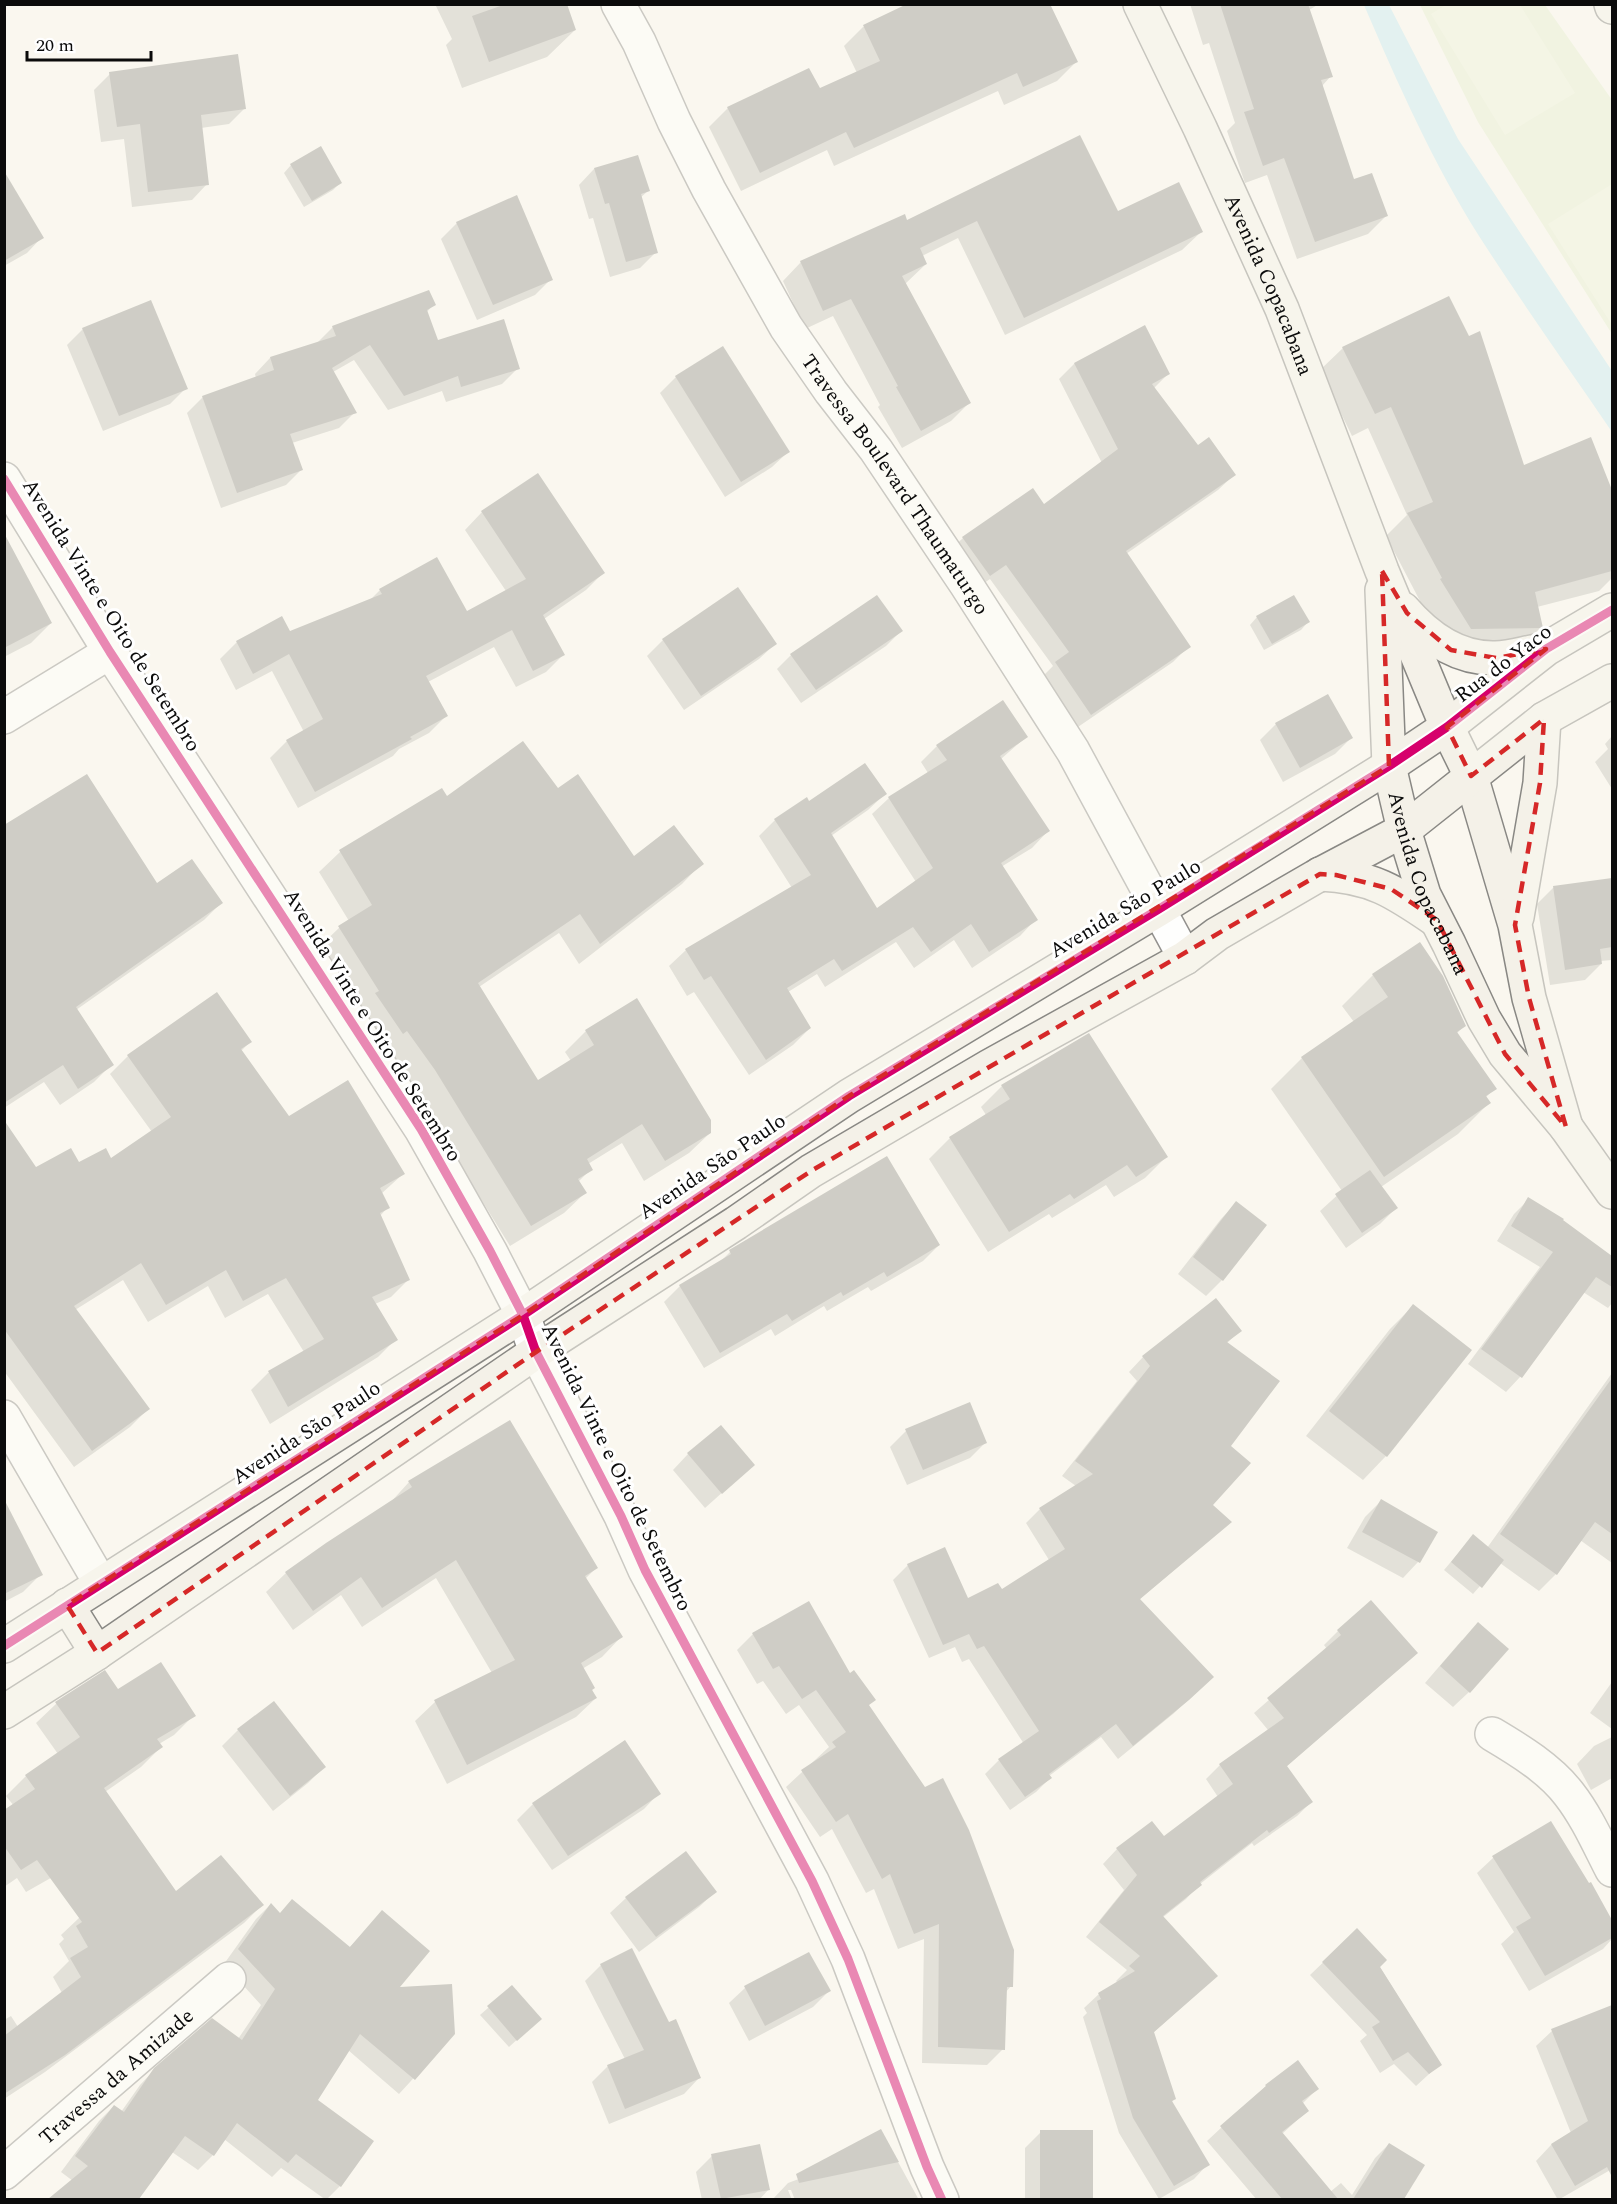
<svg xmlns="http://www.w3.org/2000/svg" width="1617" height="2204" font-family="Spectral,serif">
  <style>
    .green { fill: #e6edd0 }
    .pitch { fill: #eef2da }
    .water { fill: #c8e8f1 }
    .shadow { fill: #0003 }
    .building { fill: #9c9a95 }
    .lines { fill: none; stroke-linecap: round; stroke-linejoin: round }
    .street-casing { stroke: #93918e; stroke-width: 36 }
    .secondary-casing { stroke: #898884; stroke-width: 36 }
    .street { stroke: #fefefd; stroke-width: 33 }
    .secondary { stroke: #f4f1e8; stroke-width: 33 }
    .cycleway-casing { stroke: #fff; stroke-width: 13 }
    .cycleway { stroke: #d6006c; stroke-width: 9 }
    .marked { fill: none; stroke: #d62828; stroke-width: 4.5; stroke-dasharray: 12 8; stroke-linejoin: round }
    .labels { text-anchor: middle; stroke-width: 6; stroke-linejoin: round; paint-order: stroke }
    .street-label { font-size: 21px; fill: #0b0b0b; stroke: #fff }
  </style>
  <rect width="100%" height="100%" fill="#faf7ef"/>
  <path class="green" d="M1420,5h125l67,95v234l-134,-212z"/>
  <g class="pitch">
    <path d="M1446,5h74l55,88 -70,42 -74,-121z"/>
    <path d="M1612,184v141l-64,-101z"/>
  </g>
  <path class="water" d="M1364,5h25l69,134 154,232v61c-44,-65 -90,-129 -133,-196 -46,-73 -81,-152 -115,-231z"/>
  <g class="shadow">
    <path d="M435,4h130l10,26 -28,27 -85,31 -16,-43 6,-6z"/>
    <path d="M910,4l166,58 -19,19 -53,24 -6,-14 -164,75 -7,-16 -86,41 -32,-64 19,-19 91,-18 38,-17 -13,-27 19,-19z"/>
    <path d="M1190,4h129l-10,6 22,66 -9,10 31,95 33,35 -18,18 -71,25 -30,-84 -22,8 -18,-52 8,-8 -26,-80 -6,2z"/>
    <path d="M110,74l135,34 -16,16 -28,4 6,56 -15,16 -60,7 -8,-68 -23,3 -7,-52z"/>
    <path d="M291,165l49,18 -7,7 -29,17 -20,-34z"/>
    <path d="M594,169l54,22 -8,7 16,54 -16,16 -30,9 -17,-59 -4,1 -10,-34z"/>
    <path d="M4,183l38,54 -15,16 -23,13z"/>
    <path d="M1117,213l84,19 -19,18 -177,85 -47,-97 -36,18 4,8 -21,20 65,118 -19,19 -49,27 -24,-41 2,-2 -47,-89 -28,13 -22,-48 18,-19 105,-40z"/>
    <path d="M457,223l94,56 -16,16 -58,25 -36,-81z"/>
    <path d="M434,304l-8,9 11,29 81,26 -16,16 -56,18 -4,-11 -54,19 -34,-50 -21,12 22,40 -16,16 -47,15 10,26 -16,16 -65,23 -34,-95 16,-16 53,-19 -1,-4 15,-16 46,-14 17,-17z"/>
    <path d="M1145,327l23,47 -14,14 43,59 37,28 -16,15 -92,64 63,92 -16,16 -98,67 -34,-51 12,-12 -63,-87 -16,11 -27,-37 16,-15 81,-32 58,-43 -43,-84 15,-15z"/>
    <path d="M83,329l103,59 -16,16 -67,27 -36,-86z"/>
    <path d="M1343,348l180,119 67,-28 22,56v83l-13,13 -62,16 4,20 -22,23h-70l-30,-48 1,-1 -34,-65 21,-21 -39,-87 -16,8 -32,-66z"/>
    <path d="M676,377l112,75 -16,15 -47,30 -65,-104z"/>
    <path d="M482,512l121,61 -17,17 -42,29 19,36 -17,17 -30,15 -22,-40 -66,35 18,34 -17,17 -30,16 -6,7 -95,52 -28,-50 17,-17 17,-9 -32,-61 -36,19 -16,-31 17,-17 53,-9 79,-32 11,-11 86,23 40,-22 -41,-61z"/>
    <path d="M4,537l47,86 -20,20 -27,14z"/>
    <path d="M1257,617l51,5 -7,8 -37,20 -14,-25z"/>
    <path d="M901,631l-15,15 -85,57 -24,-34 14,-14z"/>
    <path d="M663,640l112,4 -16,15 -75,51 -37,-54z"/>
    <path d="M1276,724l75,14 -16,16 -52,28 -23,-42z"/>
    <path d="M1612,736v53l-17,-27 13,-13 -3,-5z"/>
    <path d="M1026,737l-25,22 47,72 -16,17 -31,19 35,52 -16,17 -48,32 -18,-28 -40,28 -18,-26 -71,45 -8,-13 -29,18 22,36 -17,17 -44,30 -55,-83 -7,4 -18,-30 17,-16 106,-62 -33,-52 16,-16 34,-17 76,-9 -17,16 -37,26 46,74 39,-28 -44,-68 17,-16 39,-25 -7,-11 16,-16z"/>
    <path d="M442,790l4,8 112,-8 75,68 69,5 -20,21 -103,80 -20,-31 -80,54 59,95 33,-21 -6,-9 21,-21 51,-31 73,133 -21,20 -45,28 -22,-38 -34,21 3,5 -13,13 7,11 -21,20 -54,33 -96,-155 -96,-143 21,-20 10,-7 -30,-49 21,-20z"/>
    <path d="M4,827l153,58 64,18 -17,17 -128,90 36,54 -18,18 -34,23 -16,-23 -40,26z"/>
    <path d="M1612,879v81l-12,1 1,3 -16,16 -35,5 -13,-81 16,-16z"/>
    <path d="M1373,975l92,50 -9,9 39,54 -10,10 4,5 -31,31 -77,53 15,21 -16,16 -34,24 -26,-37 22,-20 -71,-102 31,-31 52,-36 -12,-16z"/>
    <path d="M250,1042l-9,9 47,67 115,56 -22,20 7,13 -8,9 29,63 -18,18 -16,7 21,35 -18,18 -108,67 -19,-34 17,-17 36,-21 -36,-58 -43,24 -17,-32 -60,36 -25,-42 -48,30 73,99 -18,18 -56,40 -70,-96v-248l31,46 76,-9 41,-28 -42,-58 18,-18z"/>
    <path d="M1002,1086l164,71 -21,21 -31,19 -8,-12 -54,33 -3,-4 -61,38 -59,-93 21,-21 36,-23 -5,-8z"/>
    <path d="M1529,1199l83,59v45l-4,5 -25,-16 -63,85 -14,15 -38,-28 72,-97 -43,-26 17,-27z"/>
    <path d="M1236,1203l-14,77 -16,16 -28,-22 43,-55z"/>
    <path d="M939,1245l-16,16 -52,30 -3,-4 -41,24 -3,-5 -49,30 -4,-7 -67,39 -40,-66 16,-16 40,-24 10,-10z"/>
    <path d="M1413,1306l-27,150 -23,24 -57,-44 84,-107z"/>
    <path d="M1240,1331l-13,12 2,103 -18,59 19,17 -91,78 59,91 -25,23 -55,45 -17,-22 -52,39 1,2 -14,14 -26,18 -25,-36 14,-14 25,-16 -55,-85 -7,3 -7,-15 -26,11 -36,-78 15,-15 37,-16 23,51 33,-8 48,-32 -23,-37 14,-14 36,-23 -14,-10 75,-95 -8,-9 14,-15z"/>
    <path d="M1612,1373v190l-32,-23 -24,34 -17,17 -39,-28 -27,31 -29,-24 22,-26 21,4z"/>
    <path d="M906,1431l80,11 -16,16 -63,27 -17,-38z"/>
    <path d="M688,1454l65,11 -48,43 -32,-38z"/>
    <path d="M409,1482l188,85 -12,12 36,58 -19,20 -20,12 14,29 -20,19 -129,67 -32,-63 20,-19 57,-29 -56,-95 -74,49 -21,-32 -48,35 -27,-38 20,-19 104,-70z"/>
    <path d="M1381,1501l37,61 -15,16 -56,-30 18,-31z"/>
    <path d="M4,1530l37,44 -18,18 -19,10z"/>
    <path d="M1338,1631l63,36 -115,100 25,35 -14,14 -43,30 -2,-3 -52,41 -14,15 -24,19 39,72 -48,43 21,66 -3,4 37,61 -14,15 -35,20 -40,-66 -36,-116 4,-4 -3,-5 15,-14 19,-11 -2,-2 11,-11 -41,-33 38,-47 -21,-26 14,-15 47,-11 54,-41 -12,-18 14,-14 48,-35 -14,-17 73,-64 -3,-4z"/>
    <path d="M753,1634l115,72 143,280 -6,7 -2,56 -16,16 -65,-2 2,-124 -26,10 -24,-60 -8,4 -34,-64 -12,8 -34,-50 43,-40 -30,-42 -13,9 -23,-33 -6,3 -20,-34z"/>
    <path d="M1462,1640l7,52 -16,15 -28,-24z"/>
    <path d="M104,1672l14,19 76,24 -20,20 -15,9 2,3 -20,20 -36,25 4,53 -83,47 -9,-14 -13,9v-75l10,-6 -8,-10 20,-20 32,-22 -22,-31 20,-19z"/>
    <path d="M1612,1682v47l-22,-16z"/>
    <path d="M238,1730l86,37 -16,16 -35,28 -51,-65z"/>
    <path d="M1612,1737v41l-21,12 -14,-26 17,-18z"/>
    <path d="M659,1793l-15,16 -92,61 -35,-50 16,-16z"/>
    <path d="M1550,1823l38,62 2,-1 22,39v16l-9,10 -74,42 -28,-47 13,-12 -37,-59 16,-15z"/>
    <path d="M157,1866l19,27 86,12 -18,18 -199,149 -41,27v-79l7,-4 7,11 44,-34 -9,-16 16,-16 -10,-17 5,-5 -3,-4 18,-17z"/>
    <path d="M715,1892l-16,15 -60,45 -29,-39 16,-15z"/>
    <path d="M270,1905l9,9 70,34 33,-36 14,77 58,45 -55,60 -51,-44 -32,50 24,86 -14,14 -45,-32 -9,9 -48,-38 -11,16 -15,15 -26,-18 -41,48h-81l23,-19 -12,-9 38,-51 15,-15 7,6 19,-27 15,-16 83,-30 23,-34 -37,-41 32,-45z"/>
    <path d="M1357,1930l83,134 -24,22 -22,-22 -14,9 -20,-32 7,-6 -57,-60z"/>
    <path d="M601,1965l98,113 -15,16 -75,30 -17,-42 16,-16 17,-7 -40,-78z"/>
    <path d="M512,1987l20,39 -23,21 -29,-32z"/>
    <path d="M745,1988l84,3 -16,16 -64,34 -20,-38z"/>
    <path d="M1612,2007v162l-54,31 -22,-39 15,-16 20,-12 -35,-87 16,-15z"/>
    <path d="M1266,2086l51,3 -15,15 5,7 -25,23 48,58 11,-9 11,12 23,-37 14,-14 34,22 -21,34h-145l-50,-59z"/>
    <path d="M881,2131l38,69h-124l-4,-10h-3l4,10h-20l16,-17 35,-13z"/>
    <path d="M1041,2132h50v68h-66v-52z"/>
    <path d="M712,2156l57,33 -10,11h-57l-6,-28z"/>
  </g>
  <g class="building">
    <path d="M506,4h61l9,26 -87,32 -17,-46z"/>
    <path d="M907,4h143l28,58 -55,25 -6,-14 -163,75 -8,-16 -86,41 -33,-66 82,-39 11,20 60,-27 -17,-36z"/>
    <path d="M1220,4h88l25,73 -12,3 33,99 18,-6 16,43 -73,26 -31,-84 -21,8 -19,-54 10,-3z"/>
    <path d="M238,54l8,55 -45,6 8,70 -61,7 -8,-68 -23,3 -8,-55z"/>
    <path d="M1080,135l38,76 61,-29 24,50 -179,86 -47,-97 -57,27 7,16 -25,12 69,127 -50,28 -25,-44 2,-1 -47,-87 -28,12 -23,-50 105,-47 2,6z"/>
    <path d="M321,146l21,37 -30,18 -22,-37z"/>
    <path d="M638,155l12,36 -9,3 17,59 -32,9 -17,-59 -4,1 -11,-36z"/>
    <path d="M4,171l40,67 -40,23z"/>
    <path d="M517,195l36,85 -60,25 -37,-83z"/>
    <path d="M429,290l7,15 -9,5 11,30 66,-21 16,50 -59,18 -3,-11 -54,20 -34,-51 -38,23 25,45 -67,21 13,36 -66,23 -35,-97 72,-26 -4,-13 66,-21 -4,-10z"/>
    <path d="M1449,296l20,40 11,-5 44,134 67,-28 21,53v81l-77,21 8,36 -72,1 -31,-50 2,-1 -35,-65 26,-11 -42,-95 -16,7 -33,-67z"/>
    <path d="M151,300l37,89 -69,27 -37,-88z"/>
    <path d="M1145,325l25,49 -18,10 46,61 11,-8 27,38 -110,76 65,96 -100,68 -36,-53 14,-10 -63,-87 -16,11 -28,-39 71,-49 11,16 74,-55 -44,-86z"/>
    <path d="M723,346l67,106 -49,30 -66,-106z"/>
    <path d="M538,473l67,100 -62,42 22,40 -32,16 -21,-41 -86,46 22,40 -38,21 2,2 -97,53 -29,-52 37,-21 -34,-65 -36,20 -17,-33 46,-25 8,15 92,-37 -3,-5 58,-32 30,54 59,-32 -45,-68z"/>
    <path d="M4,533l48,90 -48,25z"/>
    <path d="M738,587l39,57 -76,52 -39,-57z"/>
    <path d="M877,595l26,36 -87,59 -26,-36z"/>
    <path d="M1294,595l16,27 -38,22 -16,-28z"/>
    <path d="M1328,694l25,44 -53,30 -25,-45z"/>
    <path d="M1003,700l25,37 -28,19 50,75 -49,32 37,57 -49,32 -18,-28 -40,28 -18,-25 -71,44 -8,-12 -47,29 24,40 -45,32 -55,-84 -7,4 -19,-31 126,-74 -37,-56 33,-22 2,4 56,-38 22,31 -56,39 46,75 56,-40 -45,-71 59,-37 -11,-15z"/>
    <path d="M523,741l35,47 20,-14 56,82 40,-31 30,39 -104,80 -20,-30 -102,69 60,97 56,-35 -9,-15 52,-32 74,122v13l-46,28 -23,-37 -55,35 6,11 -15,9 9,14 -56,33 -96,-156 -28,-39 -4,3 -28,-41 4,-2 -41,-65 34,-21 -33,-55 103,-62 5,8z"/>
    <path d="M87,774l70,109 35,-24 31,44 -147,104 38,58 -36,24 -15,-24 -59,38v-278z"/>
    <path d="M1612,878v69l-12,2 2,15 -37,6 -12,-84z"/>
    <path d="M1420,942l23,34 23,50 -9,6 40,57 -11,7 5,7 -107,74 -83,-120 87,-60 -16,-23z"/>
    <path d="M217,992l35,50 -11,7 48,67 59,-36 57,94 -25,14 10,20 -10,5 30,67 -38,17 26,43 -110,67 -20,-36 56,-32 -38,-61 -43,23 -17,-31 -60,35 -25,-42 -67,43 76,103 -58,42 -88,-122v-209l32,47 35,-19 8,14 27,-14 5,10 60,-41 -44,-62z"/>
    <path d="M1089,1033l79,124 -32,20 -9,-12 -53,34 -4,-5 -61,38 -60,-95 61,-38 -9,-14z"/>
    <path d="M887,1156l53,89 -53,32 -3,-5 -41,24 -2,-4 -49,29 -5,-7 -67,39 -41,-68 52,-31 -2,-4z"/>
    <path d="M1370,1170l28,38 -36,25 -27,-39z"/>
    <path d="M1528,1197l36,22 -1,1 49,36v31l-16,-10 -74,101 -41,-29 72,-97 -42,-26z"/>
    <path d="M1236,1201l31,24 -44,56 -30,-24z"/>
    <path d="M1216,1298l26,33 -15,11 53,39 -49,65 20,17 -38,42 19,17 -92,77 74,78 -25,23 -56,46 -17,-22 -67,50 3,4 -27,19 -27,-38 41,-28 -55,-85 -7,3 -8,-15 -26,11 -36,-81 38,-17 23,51 30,-15 4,6 63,-40 -26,-41 54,-34 -18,-13 75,-95 -8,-10z"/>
    <path d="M1413,1304l59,46 -85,107 -58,-46z"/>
    <path d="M1612,1378v156l-17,-12 -38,53 -57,-41z"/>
    <path d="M970,1402l17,41 -64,27 -18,-41z"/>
    <path d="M510,1420l88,148 -13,8 38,61 -42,26 14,25 -3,2 5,8 -130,67 -33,-65 81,-40 -59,-100 -74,48 -21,-31 -48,34 -28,-39 41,-29 86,-56 -4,-6z"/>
    <path d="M721,1425l34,40 -33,29 -35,-41z"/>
    <path d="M4,1499l39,76 -39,19z"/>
    <path d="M1381,1499l57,33 -18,31 -58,-31z"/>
    <path d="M1473,1534l31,26 -22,28 -31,-26z"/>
    <path d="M1371,1600l47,53 -131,113 26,36 -44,31 -2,-3 -67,52 2,3 -39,31 55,60 -64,56 22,67 -4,2 38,64 -36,21 -41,-68 -36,-117 4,-2 -3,-6 37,-22 -6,-5 11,-10 -41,-34 38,-47 -21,-27 36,-27 12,15 69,-52 -14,-20 65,-46 -17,-20 74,-63 -4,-5z"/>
    <path d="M809,1601l41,72 4,-3 22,30 -7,5 56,82 18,-9 26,52 45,120 -1,37h-6l-2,63 -67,-3 1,-123 -25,10 -24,-60 -8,5 -34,-65 -12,8 -35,-52 35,-23 -4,-5 14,-10 -30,-42 -14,9 -23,-33 -6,3 -21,-36z"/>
    <path d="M1478,1622l31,27 -39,44 -30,-27z"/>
    <path d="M161,1662l35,54 -39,23 6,8 -59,41 72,103 45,-36 43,50 -199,150 -61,39v-58l77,-59 -11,-19 18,-11 -12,-21 6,-4 -45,-62 -16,10 -17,-24v-36l31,-21 -10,-14 55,-38 -25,-35 50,-32 13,19z"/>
    <path d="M274,1701l52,66 -36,29 -53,-67z"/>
    <path d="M625,1740l36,54 -93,62 -36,-53z"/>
    <path d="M1551,1821l38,62 2,-1 21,38v18l-67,38 -29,-49 15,-9 -39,-62z"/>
    <path d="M686,1851l31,41 -61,45 -31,-40z"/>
    <path d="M292,1899l58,48 32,-37 48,41 -30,36 52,-3 3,50 -40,46 -55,-46 -42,66 56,41 -33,46 -45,-33 -8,9 -51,-40 -23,33 -29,-20 -46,63h-91l40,-33 -13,-10 39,-51 10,7 30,-44 58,-50 30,22 33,-51 -37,-40 33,-46 9,10z"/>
    <path d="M1357,1928l30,32 -7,7 62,98 -13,9 -21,-22 -15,9 -21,-34 8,-5 -58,-60z"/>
    <path d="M632,1948l37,74 7,-3 25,59 -76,31 -18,-44 37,-15 -44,-86z"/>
    <path d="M809,1952l22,39 -66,35 -21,-40z"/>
    <path d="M512,1985l30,34 -25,22 -30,-35z"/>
    <path d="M1612,2005v172l-5,-10 -32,19 -24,-42 37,-23 -37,-92z"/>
    <path d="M1298,2060l21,29 -17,12 7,10 -27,21 56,67h-56l-62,-73 46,-40 -1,-1z"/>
    <path d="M881,2129l18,33 -100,21 -3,-9z"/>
    <rect x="1040" y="2130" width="53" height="69"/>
    <path d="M1389,2143l36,22 -21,34h-51z"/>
    <path d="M760,2144l10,46 -49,9 -10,-45z"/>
  </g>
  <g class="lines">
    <g class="street-casing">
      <g id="street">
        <path id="s1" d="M618,4l21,38 35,79 35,69 77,137 45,65 45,58 90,134 107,167 112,207"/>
        <path d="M4,479l106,173 311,477 69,122 33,64 13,37 85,164 24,54 167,311 36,78 79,208 15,33"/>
        <path d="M4,717l106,-65"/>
        <path d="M4,1417l97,167"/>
        <path d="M1492,1734c27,16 58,35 77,60 18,23 30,51 43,76"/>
        <path id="s2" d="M4,2173l225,-194"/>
      </g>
    </g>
    <g class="secondary-casing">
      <g id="secondary">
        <path id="s3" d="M1140,4l60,124 82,181 100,262 65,156 24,49 44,149 14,73 37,129"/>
        <path d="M1611,4l1,3"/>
        <path id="s4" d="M1382,590l7,176 15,64 20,65 25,49 35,75 21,35 61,73 46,65"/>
        <path d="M1403,609c24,28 55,50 92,49 16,0 32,-6 47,-8"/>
        <path d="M1320,874c52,2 75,18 116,46"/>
        <path d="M1517,917l23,-134 4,-64"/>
        <path d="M67,1605l30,48"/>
        <path d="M4,1646l519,-331 326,-219 310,-187 230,-143 58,-39 99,-78 66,-39"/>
        <path d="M4,1712l93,-59 439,-301 200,-129 75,-52 177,-104 197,-109 32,-24 98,-57 89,-47 140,-111 68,-38"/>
      </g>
    </g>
    <use href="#street" class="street"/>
    <use href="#secondary" class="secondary"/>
    <g class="cycleway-casing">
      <g id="cycleway">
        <path d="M4,479l106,173 311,477 69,122 33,64 13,37 85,164 24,54 167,311 36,78 79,208 15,33"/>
        <path d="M4,1646l519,-331 326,-219 310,-187 230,-143 58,-39 99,-78 66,-39"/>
      </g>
    </g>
    <use href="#cycleway" class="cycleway"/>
  </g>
  <path d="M0 0H1617V2204H0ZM1382,571l25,42 44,37 45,8 50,-9 -99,78 24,49 73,-57 -4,64 -25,142 14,73 37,129 -61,-73 -68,-134 -46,-31 -55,-14 -16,-1 -509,297 -275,181 -439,301 -30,-48 456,-290 326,-219 540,-330z" fill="#faf7ef" fill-opacity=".55" fill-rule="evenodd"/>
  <path class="marked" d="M1382,571l25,42 44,37 45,8 50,-9 -99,78 24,49 73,-57 -4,64 -25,142 14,73 37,129 -61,-73 -68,-134 -46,-31 -55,-14 -16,-1 -509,297 -275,181 -439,301 -30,-48 456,-290 326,-219 540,-330z"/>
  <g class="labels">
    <g class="street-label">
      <text dy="7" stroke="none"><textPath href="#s3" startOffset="309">Avenida Copacabana</textPath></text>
      <text dy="7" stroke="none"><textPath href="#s1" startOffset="556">Travessa Boulevard Thaumaturgo</textPath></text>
      <text transform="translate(112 615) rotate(58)" y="7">Avenida Vinte e Oito de Setembro</text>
      <text transform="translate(1503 663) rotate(-37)" y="7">Rua do Yaco</text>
      <text dy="7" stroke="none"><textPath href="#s4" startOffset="300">Avenida Copacabana</textPath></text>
      <text transform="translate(1125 908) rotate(-31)" y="7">Avenida São Paulo</text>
      <text transform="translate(373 1025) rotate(58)" y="7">Avenida Vinte e Oito de Setembro</text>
      <text transform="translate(712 1166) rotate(-34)" y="7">Avenida São Paulo</text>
      <text transform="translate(306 1432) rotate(-33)" y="7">Avenida São Paulo</text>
      <text transform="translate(617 1467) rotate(64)" y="7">Avenida Vinte e Oito de Setembro</text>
      <text dy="7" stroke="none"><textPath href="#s2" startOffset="148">Travessa da Amizade</textPath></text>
    </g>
  </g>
  <rect width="1617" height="2204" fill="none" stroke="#0b0b0b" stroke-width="12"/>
  <path d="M27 51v9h124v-9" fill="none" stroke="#0b0b0b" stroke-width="3"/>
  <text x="36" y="51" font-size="18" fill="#0b0b0b" stroke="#ffffff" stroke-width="4.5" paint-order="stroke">20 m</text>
</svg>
